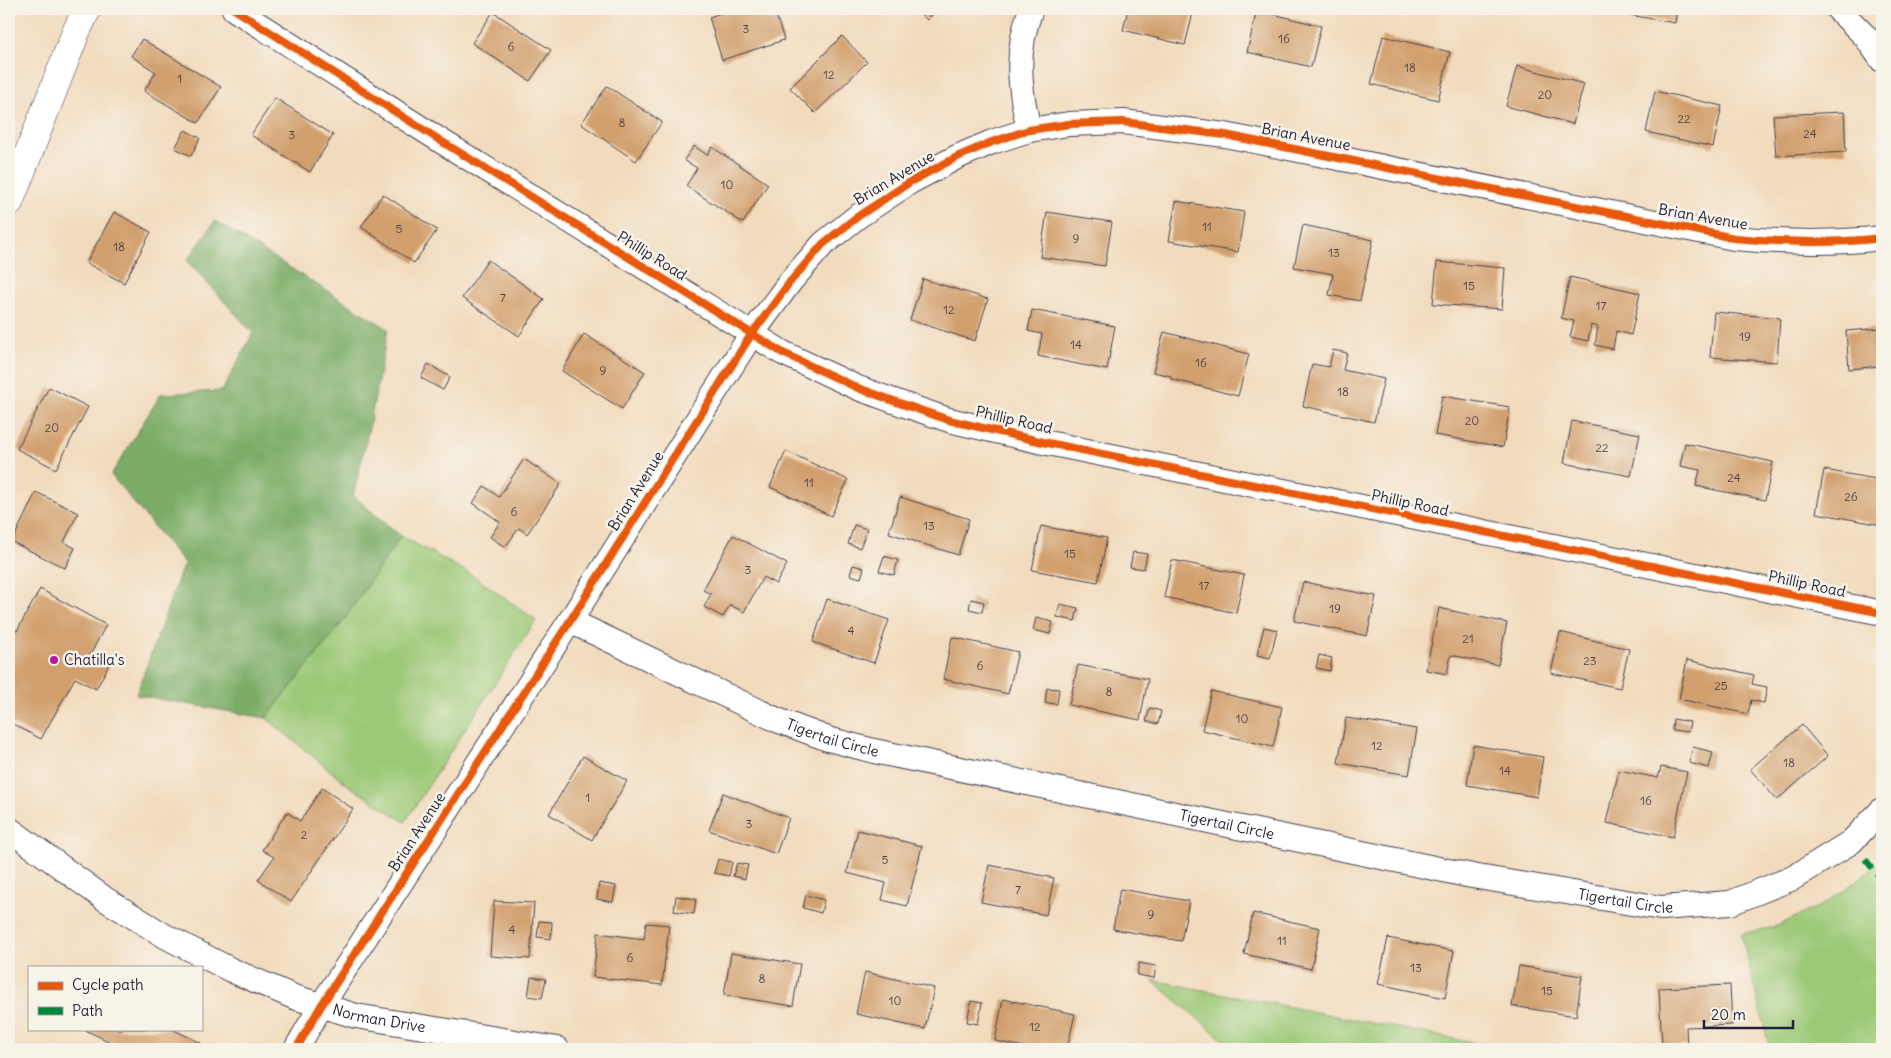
<svg xmlns="http://www.w3.org/2000/svg" width="1891" height="1058" font-family="Delius,sans-serif">
  <style>
    .green { fill: #9bc977; stroke: #5e7659 }
    .forest { fill: #7cad68; stroke: #4f6852 }
    .building { fill: #d2a06e }
    .lines { fill: none; stroke-linecap: round; stroke-linejoin: round }
    .minor-casing { stroke: #413e4e; stroke-width: 26 }
    .tertiary-casing { stroke: #413e4e; stroke-width: 29 }
    .minor { stroke: #fff; stroke-width: 24 }
    .tertiary { stroke: #fff; stroke-width: 28 }
    .quiet { stroke: #00873e; stroke-width: 6; stroke-dasharray: 12 6; stroke-linecap: butt }
    .cycleway-casing { stroke: #f7f3e8; stroke-width: 11 }
    .cycleway { stroke: #e8590c; stroke-width: 8 }
    .poi-dot { fill: #b5179e; stroke: #f7f3e8; stroke-width: 2 }
    .labels { text-anchor: middle; stroke-width: 5; stroke-linejoin: round; paint-order: stroke }
    .number-label { font-size: 12px; fill: #4e4248 }
    .street-label { font-size: 15px; fill: #22223b; stroke: #f7f3e8 }
    .poi-label { font-size: 15px; fill: #22223b; stroke: #f7f3e8; text-anchor: start }
  </style>
  <rect width="100%" height="100%" fill="#f7f3e8"/>
  <filter id="ink" filterUnits="userSpaceOnUse"><feTurbulence type="fractalNoise" baseFrequency=".02" numOctaves="2"/><feDisplacementMap in="SourceGraphic" scale="10" xChannelSelector="R" yChannelSelector="G"/><feConvolveMatrix kernelMatrix="1 2 1 2 8 2 1 2 1" color-interpolation-filters="sRGB"/></filter>
  <filter id="wash" filterUnits="userSpaceOnUse"><feTurbulence type="fractalNoise" baseFrequency=".0096" numOctaves="4" result="noise"/><feDisplacementMap in="SourceGraphic" scale="20" xChannelSelector="R" yChannelSelector="G"/><feGaussianBlur stdDeviation="1.12" result="paint"/><feColorMatrix in="noise" values="0 0 0 0 0 0 0 0 0 0 0 0 0 0 0 0 0 1.4 0 .05"/><feComposite in="paint" operator="in"/></filter>
  <g filter="url(#wash)">
    <rect width="100%" height="100%" fill="#f2dbbd"/>
    <g class="green">
      <path d="M401,536l68,37 67,47 -131,202 -56,-36 -83,-68 75,-94z"/>
      <path d="M1882,862v187h-112l-29,-115 34,-7 53,-25z"/>
      <path d="M1152,980l353,69h-271z"/>
    </g>
    <path class="forest" d="M215,221l173,108 -19,99 -16,68 48,40 -60,88 -75,94 -130,-23 48,-132 -73,-88 50,-81 61,-3 31,-58 -66,-72z"/>
    <g id="blocks">
      <g class="building">
        <path d="M734,9h40l10,31 -62,20 -13,-43z"/>
        <path d="M915,9h23l-11,11z"/>
        <path d="M1128,9h66l-9,36 -62,-15z"/>
        <path d="M1608,9h69l-2,14 -68,-12z"/>
        <path d="M1257,10l64,16 -10,41 -64,-15z"/>
        <path d="M493,12l58,38 -21,31 -58,-38z"/>
        <path d="M842,36l25,26 -52,51 -25,-25z"/>
        <path d="M1383,36l67,16 -12,48 -67,-16z"/>
        <path d="M142,39l79,48 -23,36 -54,-32 12,-19 -25,-16z"/>
        <path d="M1517,66l67,18 -11,40 -67,-18z"/>
        <path d="M607,86l55,36 -26,39 -55,-37z"/>
        <path d="M1655,91l67,15 -9,41 -67,-15z"/>
        <path d="M275,98l58,37 -23,37 -59,-37z"/>
        <path d="M1844,112l2,40 -70,4 -3,-41z"/>
        <path d="M185,130l15,8 -9,18 -16,-8z"/>
        <path d="M694,146l13,9 5,-8 56,37 -25,39 -57,-37 11,-18 -13,-8z"/>
        <path d="M383,194l54,36 -23,33 -53,-36z"/>
        <path d="M1176,201l68,11 -6,40 -69,-11z"/>
        <path d="M114,212l37,20 -27,51 -38,-20z"/>
        <path d="M1047,212l65,10 -7,44 -65,-9z"/>
        <path d="M1303,225l70,15 -13,61 -31,-6 4,-21 -39,-7z"/>
        <path d="M488,260l56,39 -25,37 -57,-38z"/>
        <path d="M1437,262l68,6 -3,41 -69,-5z"/>
        <path d="M1570,277l70,16 -9,42 -15,-4 -3,18 -18,-4 3,-18 -7,-2 -3,16 -18,-4 4,-16 -13,-3z"/>
        <path d="M923,279l65,20 -13,42 -65,-21z"/>
        <path d="M1032,310l83,16 -8,44 -69,-14 4,-22 -14,-3z"/>
        <path d="M1714,312l66,6 -3,44 -67,-5z"/>
        <path d="M1882,328v38l-33,3 -3,-38z"/>
        <path d="M1164,332l85,22 -11,42 -67,-17v-3l-18,-4z"/>
        <path d="M584,334l61,38 -23,37 -60,-38z"/>
        <path d="M1333,350l14,3 -4,17 41,9 -10,43 -71,-16 9,-42 17,3z"/>
        <path d="M428,364l22,13 -7,13 -22,-12z"/>
        <path d="M49,387l39,20 -32,62 -39,-20z"/>
        <path d="M1442,396l68,11 -7,40 -68,-12z"/>
        <path d="M1572,421l68,13 -9,42 -67,-13z"/>
        <path d="M1685,443l88,19 -8,38 -69,-14 4,-16 -20,-4z"/>
        <path d="M786,451l62,29 -17,36 -61,-29z"/>
        <path d="M524,459l37,25 -34,50 -8,-6 -14,19 -15,-10 10,-15 -27,-19 11,-17 15,11z"/>
        <path d="M1824,470l58,10v45l-66,-12z"/>
        <path d="M36,492l42,21 -14,29 11,6 -10,20 -53,-26z"/>
        <path d="M900,497l69,22 -11,36 -69,-22z"/>
        <path d="M854,525l13,4 -7,19 -12,-4z"/>
        <path d="M1041,526l66,12 -9,44 -66,-12z"/>
        <path d="M733,535l54,29 -11,20 -13,-7 -19,35 -14,-7 -7,12 -19,-10 7,-13 -8,-4z"/>
        <path d="M1133,552l14,2 -3,15 -14,-2z"/>
        <path d="M884,556l14,4 -4,15 -15,-4z"/>
        <path d="M1172,560l72,15 -8,38 -72,-16z"/>
        <path d="M853,565l11,3 -3,10 -11,-3z"/>
        <path d="M1303,582l73,14 -9,40 -73,-15z"/>
        <path d="M40,589l66,36 -16,30 19,10 -13,24 -21,-11 -34,61 -32,-17v-93l1,-2 7,4z"/>
        <path d="M827,599l62,21 -15,43 -61,-21z"/>
        <path d="M971,599l13,3 -2,10 -13,-3z"/>
        <path d="M1060,604l18,4 -3,13 -18,-4z"/>
        <path d="M1439,608l68,15 -9,42 -47,-10 -4,19 -21,-4z"/>
        <path d="M1036,618l17,4 -3,12 -17,-4z"/>
        <path d="M1264,627l13,3 -7,28 -13,-3z"/>
        <path d="M1560,632l69,17 -9,39 -69,-15z"/>
        <path d="M952,637l66,15 -10,42 -65,-15z"/>
        <path d="M1319,655l13,3 -2,13 -14,-3z"/>
        <path d="M1687,660l67,15 -2,9 15,3 -3,16 -13,-3 -3,14 -69,-15z"/>
        <path d="M1078,665l70,14 -8,41 -71,-15z"/>
        <path d="M1047,688l12,1 -2,15 -12,-1z"/>
        <path d="M1211,691l71,16 -9,40 -71,-17z"/>
        <path d="M1150,708l11,3 -3,13 -12,-3z"/>
        <path d="M1346,718l71,11 -8,46 -71,-12z"/>
        <path d="M1673,719l17,3 -2,10 -16,-2z"/>
        <path d="M1802,725l26,31 -51,44 -27,-31z"/>
        <path d="M1473,745l70,12 -6,40 -70,-12z"/>
        <path d="M1693,747l20,5 -4,16 -20,-5z"/>
        <path d="M583,756l44,25 -35,59 -43,-26z"/>
        <path d="M1661,767l26,5 -14,65 -66,-14 12,-53 39,8z"/>
        <path d="M322,788l31,21 -62,93 -33,-22 16,-23 -12,-7 25,-38 13,9z"/>
        <path d="M723,793l66,25 -13,36 -67,-24z"/>
        <path d="M858,830l64,16 -15,60 -25,-6 4,-17 -39,-10z"/>
        <path d="M718,859l14,3 -3,14 -15,-3z"/>
        <path d="M737,863l11,2 -3,14 -12,-3z"/>
        <path d="M989,865l65,13 -8,37 -65,-13z"/>
        <path d="M599,883l17,3 -3,16 -16,-3z"/>
        <path d="M1120,889l69,12 -8,40 -68,-12z"/>
        <path d="M806,895l18,5 -3,13 -18,-5z"/>
        <path d="M676,896l20,3 -2,15 -20,-3z"/>
        <path d="M494,901l40,2 -4,56 -40,-3z"/>
        <path d="M1253,913l67,15 -9,41 -67,-15z"/>
        <path d="M539,921l13,1 -1,17 -14,-2z"/>
        <path d="M646,923l23,2 -7,60 -69,-8 5,-44 46,6z"/>
        <path d="M1388,938l66,13 -9,47 -67,-14z"/>
        <path d="M731,953l69,11 -7,42 -69,-11z"/>
        <path d="M1139,963l17,3 -2,12 -17,-3z"/>
        <path d="M1519,966l63,10 -6,40 -64,-10z"/>
        <path d="M865,972l69,16 -9,41 -69,-15z"/>
        <path d="M531,977l15,2 -4,19 -14,-2z"/>
        <path d="M1730,985l2,40 -46,2 1,19 -25,1 -3,-59z"/>
        <path d="M1003,999l72,15 -8,35h-33l-39,-8z"/>
        <path d="M971,1001l11,2 -4,21 -11,-2z"/>
        <path d="M83,1029h89l29,14 -2,6h-74z"/>
        <path d="M1075,1044l16,3v2h-17z"/>
      </g>
    </g>
  </g>
  <g filter="url(#ink)">
    <use href="#blocks" fill-opacity="0" stroke="#413e4e" stroke-width="1"/>
    <g class="lines">
      <g class="minor-casing">
        <g id="minor">
          <path d="M234,9l207,132 342,212 75,35 47,17 44,15 94,22 839,171"/>
          <path d="M1838,9l28,28 16,23"/>
          <path d="M1029,130c-10,-44 -14,-78 2,-121"/>
          <path id="s1" d="M570,621l207,99 51,19 46,12 598,125 189,32 69,-5 63,-25 58,-36 31,-32"/>
          <path id="s2" d="M9,829l96,70 60,37 66,34 63,27 62,19 201,33"/>
          <path d="M296,1049l25,-43 249,-385 181,-286 39,-53 33,-38 34,-27 53,-35 47,-25 35,-15 37,-12 40,-6 54,-2 102,13 509,103c52,5 97,6 148,0"/>
        </g>
      </g>
      <g class="tertiary-casing">
        <path id="tertiary" d="M9,203l67,-171 11,-23"/>
      </g>
      <use href="#minor" class="minor"/>
      <use href="#tertiary" class="tertiary"/>
      <path class="quiet" d="M1865,859l17,21"/>
      <g class="cycleway-casing">
        <g id="cycleway">
          <path d="M234,9l207,132 342,212 75,35 47,17 44,15 94,22 839,171"/>
          <path d="M296,1049l25,-43 249,-385 181,-286 39,-53 33,-38 34,-27 53,-35 47,-25 35,-15 37,-12 40,-6 54,-2 102,13 509,103c52,5 97,6 148,0"/>
        </g>
      </g>
      <use href="#cycleway" class="cycleway"/>
    </g>
  </g>
  <circle class="poi-dot" cx="54" cy="660" r="5"/>
  <g class="labels">
    <g class="number-label">
      <text x="746" y="33">3</text>
      <text x="1284" y="43">16</text>
      <text x="511" y="51">6</text>
      <text x="1410" y="72">18</text>
      <text x="829" y="79">12</text>
      <text x="180" y="83">1</text>
      <text x="1545" y="99">20</text>
      <text x="1684" y="123">22</text>
      <text x="622" y="127">8</text>
      <text x="1810" y="138">24</text>
      <text x="292" y="139">3</text>
      <text x="727" y="189">10</text>
      <text x="1207" y="231">11</text>
      <text x="399" y="233">5</text>
      <text x="1076" y="243">9</text>
      <text x="119" y="251">18</text>
      <text x="1334" y="257">13</text>
      <text x="1469" y="290">15</text>
      <text x="503" y="302">7</text>
      <text x="1601" y="310">17</text>
      <text x="949" y="314">12</text>
      <text x="1745" y="341">19</text>
      <text x="1076" y="349">14</text>
      <text x="1201" y="367">16</text>
      <text x="603" y="375">9</text>
      <text x="1343" y="396">18</text>
      <text x="1472" y="425">20</text>
      <text x="52" y="432">20</text>
      <text x="1602" y="452">22</text>
      <text x="1734" y="482">24</text>
      <text x="809" y="487">11</text>
      <text x="1851" y="501">26</text>
      <text x="514" y="516">6</text>
      <text x="929" y="530">13</text>
      <text x="1070" y="558">15</text>
      <text x="748" y="574">3</text>
      <text x="1204" y="590">17</text>
      <text x="1335" y="613">19</text>
      <text x="851" y="635">4</text>
      <text x="1468" y="643">21</text>
      <text x="1590" y="665">23</text>
      <text x="980" y="670">6</text>
      <text x="1721" y="690">25</text>
      <text x="1109" y="696">8</text>
      <text x="1242" y="723">10</text>
      <text x="1377" y="750">12</text>
      <text x="1789" y="767">18</text>
      <text x="1505" y="775">14</text>
      <text x="588" y="802">1</text>
      <text x="1646" y="805">16</text>
      <text x="749" y="828">3</text>
      <text x="304" y="839">2</text>
      <text x="885" y="864">5</text>
      <text x="1018" y="894">7</text>
      <text x="1151" y="919">9</text>
      <text x="512" y="934">4</text>
      <text x="1282" y="945">11</text>
      <text x="630" y="962">6</text>
      <text x="1416" y="972">13</text>
      <text x="762" y="983">8</text>
      <text x="1547" y="995">15</text>
      <text x="895" y="1005">10</text>
      <text x="1035" y="1031">12</text>
    </g>
    <g class="street-label">
      <text transform="translate(1306 137) rotate(11)" y="5">Brian Avenue</text>
      <text transform="translate(894 178) rotate(-31)" y="5">Brian Avenue</text>
      <text transform="translate(1703 217) rotate(10)" y="5">Brian Avenue</text>
      <text transform="translate(652 256) rotate(32)" y="5">Phillip Road</text>
      <text transform="translate(1014 420) rotate(13)" y="5">Phillip Road</text>
      <text transform="translate(636 491) rotate(-58)" y="5">Brian Avenue</text>
      <text transform="translate(1410 503) rotate(12)" y="5">Phillip Road</text>
      <text transform="translate(1807 584) rotate(12)" y="5">Phillip Road</text>
      <text dy="5" stroke="none"><textPath href="#s1" startOffset="288">Tigertail Circle</textPath></text>
      <text dy="5" stroke="none"><textPath href="#s1" startOffset="692">Tigertail Circle</textPath></text>
      <text transform="translate(417 832) rotate(-57)" y="5">Brian Avenue</text>
      <text dy="5" stroke="none"><textPath href="#s1" startOffset="1098">Tigertail Circle</textPath></text>
      <text dy="5" stroke="none"><textPath href="#s2" startOffset="420">Norman Drive</textPath></text>
    </g>
    <g class="poi-label">
      <text x="64" y="665">Chatilla's</text>
    </g>
  </g>
  <rect width="1891" height="1058" fill="none" stroke="#f7f3e8" stroke-width="30"/>
  <rect x="28" y="966" width="175" height="65" fill="#f7f3e8" stroke="#a29fa3"/>
  <rect x="38" y="982" width="25" height="8" fill="#e8590c" stroke="#a29fa3"/>
  <text x="72" y="990" font-size="15" fill="#22223b">Cycle path</text>
  <rect x="38" y="1007" width="25" height="8" fill="#00873e" stroke="#a29fa3"/>
  <text x="72" y="1016" font-size="15" fill="#22223b">Path</text>
  <path d="M1704 1020v8h89v-8" fill="none" stroke="#22223b" stroke-width="2.5"/>
  <text x="1711" y="1020" font-size="15" fill="#22223b" stroke="#f7f3e8" stroke-width="4" paint-order="stroke">20 m</text>
</svg>
